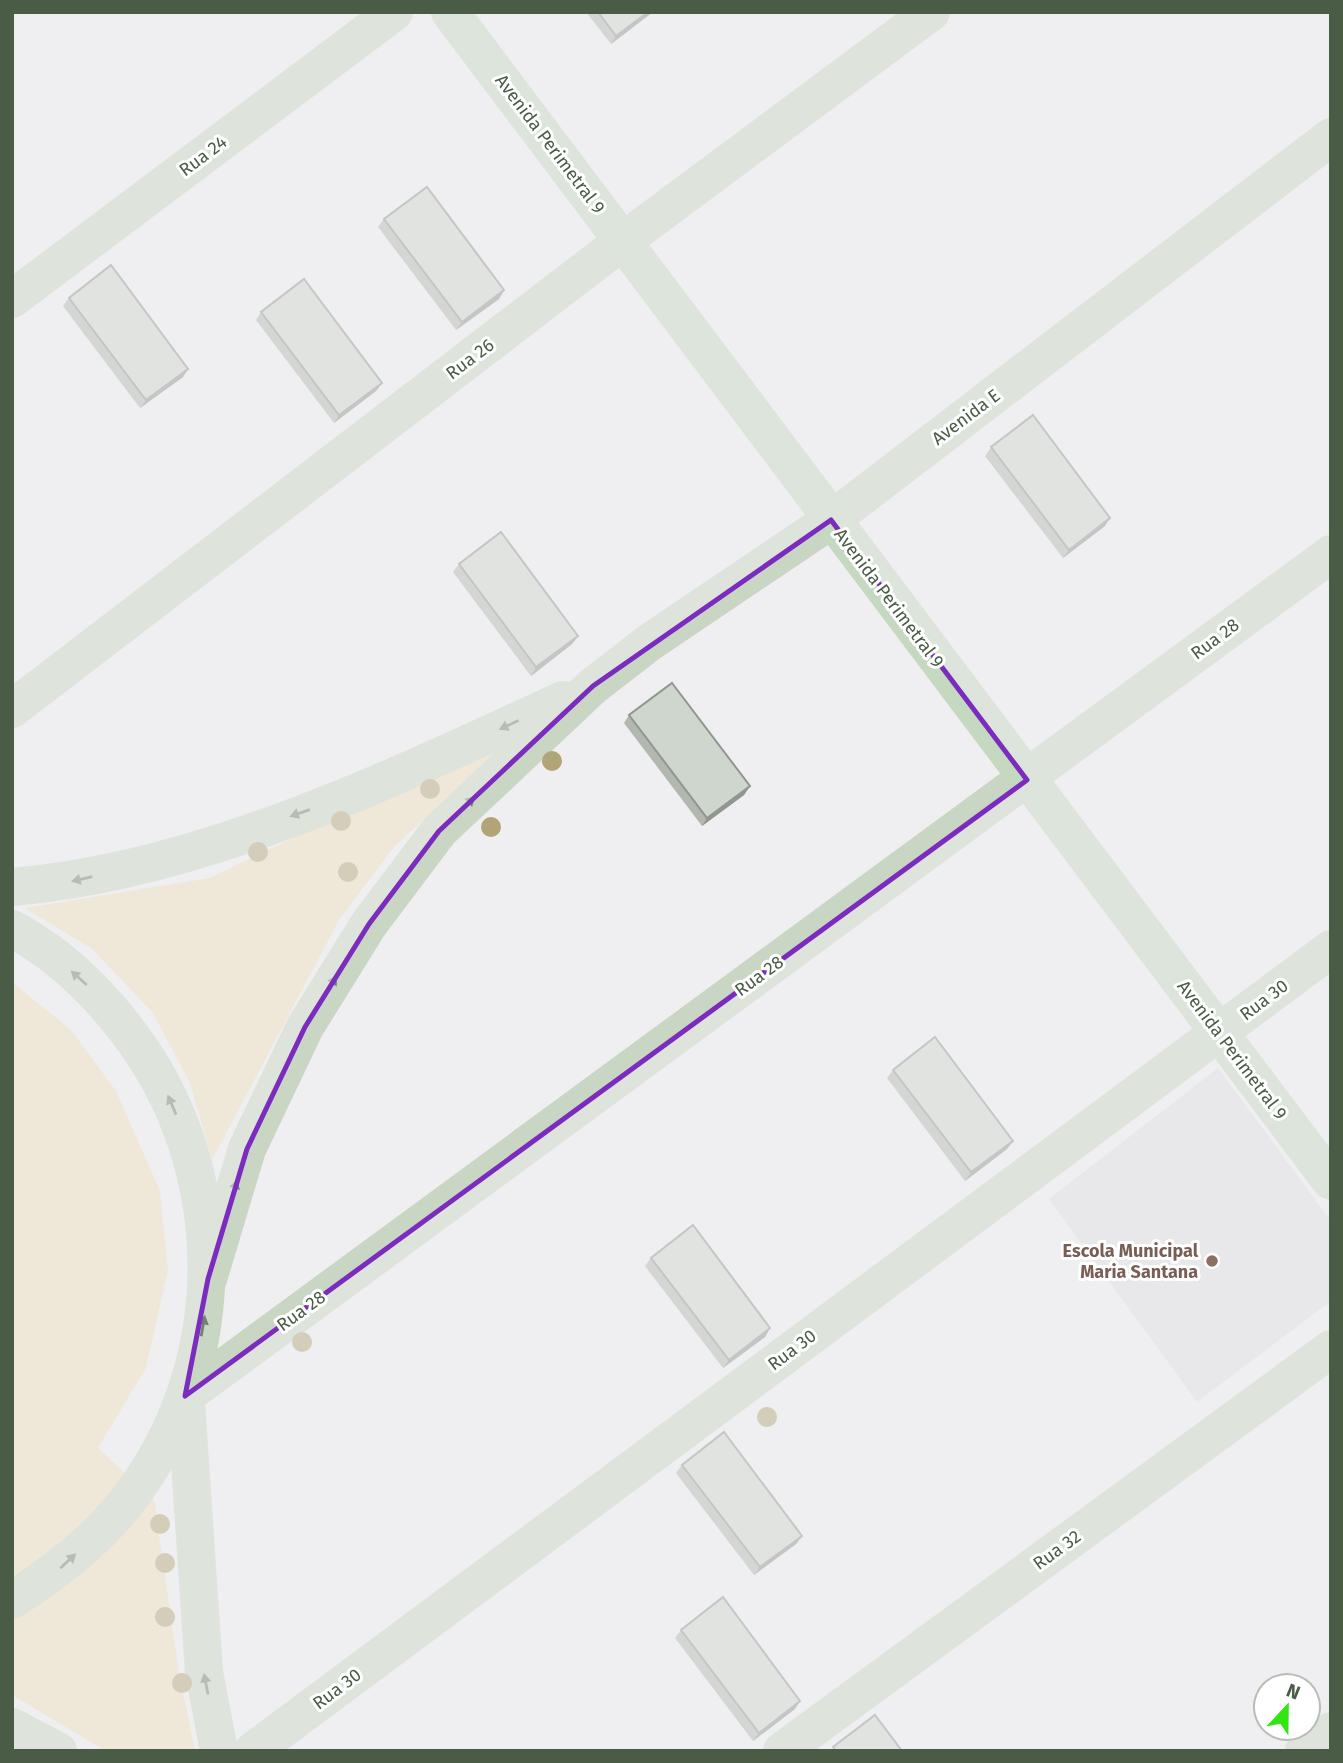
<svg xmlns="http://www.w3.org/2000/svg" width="1343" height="1763" font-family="'Fira Sans',sans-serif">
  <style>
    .education { fill: #e0e0e2 }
    .green { fill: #f0debb }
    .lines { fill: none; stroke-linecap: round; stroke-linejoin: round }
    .minor { stroke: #c9d6c4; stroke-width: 38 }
    .tertiary { stroke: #c9d6c4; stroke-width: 38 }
    .secondary { stroke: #c5d8c0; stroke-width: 38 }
    .tree { fill: #b1a477 }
    .wall { fill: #b2b8b0 }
    .shaded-wall { fill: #919690 }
    .building { fill: #cfd6cd; stroke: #919690; stroke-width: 2 }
    .oneway { fill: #71816c }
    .marked { fill: none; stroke: #7b2cbf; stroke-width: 5; stroke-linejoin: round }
    .education-dot { fill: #8d6e63; stroke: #fff; stroke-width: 2.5 }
    .labels { text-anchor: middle; stroke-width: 6; stroke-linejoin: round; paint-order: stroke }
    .street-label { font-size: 18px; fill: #4b5c46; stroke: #fff }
    .education-label { font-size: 18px; font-weight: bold; fill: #785e54; stroke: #fff; text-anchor: end }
  </style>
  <rect width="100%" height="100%" fill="#efeef1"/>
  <path class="education" d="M1218,1068l113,153v80l-134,101 -148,-203z"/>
  <g class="green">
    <path d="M500,749l-105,97 -56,74 -127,240 -22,-77 -37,-70 -61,-64 -67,-41 185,-30 160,-77z"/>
    <path d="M12,982l59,48 45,61 44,100 8,79 -22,98 -48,80 56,52 25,173 16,78h-89l-94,-56z"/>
  </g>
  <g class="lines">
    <g class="minor">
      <path d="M12,299l382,-287"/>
      <path d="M185,1396l1146,-842"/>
      <path d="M253,1751l1078,-802"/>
      <path d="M782,1751l549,-402"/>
      <path d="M1304,1751l27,-20"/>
    </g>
    <g class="tertiary">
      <path d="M12,709l611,-468 308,-229"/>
      <path d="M12,887c187,-15 382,-109 551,-187"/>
      <path d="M12,929c54,28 100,77 133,127 92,142 81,337 -34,464 -29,32 -63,57 -99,80"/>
      <path d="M208,1279l39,-130 58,-122 64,-103 70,-93 154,-145 57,-44 181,-122 500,-383"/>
      <path d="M186,1402l18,270 15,79"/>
      <path d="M12,1727l46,24"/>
    </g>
    <path class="secondary" d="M450,12l881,1169"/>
  </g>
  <g class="tree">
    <circle cx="552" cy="761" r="10"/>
    <circle cx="430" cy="789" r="10"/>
    <circle cx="341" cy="821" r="10"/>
    <circle cx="491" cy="827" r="10"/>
    <circle cx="258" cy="852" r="10"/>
    <circle cx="348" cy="872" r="10"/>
    <circle cx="302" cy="1342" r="10"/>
    <circle cx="767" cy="1417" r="10"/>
    <circle cx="160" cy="1524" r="10"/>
    <circle cx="165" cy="1563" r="10"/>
    <circle cx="165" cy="1617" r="10"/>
    <circle cx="182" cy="1683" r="10"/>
  </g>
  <g class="wall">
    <path d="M586,12h67l-42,32z"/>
    <path d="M384,219l120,71 -5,9 -43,31 -78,-103z"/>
    <path d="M69,298l119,71 -5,8 -43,31 -77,-102z"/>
    <path d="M261,312l121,71 -6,8 -42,32 -78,-103z"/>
    <path d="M991,447l114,79 -42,32 -78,-102z"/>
    <path d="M459,564l119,72 -6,8 -41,32 -78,-104z"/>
    <path d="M629,715l121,71 -6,9 -42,31 -78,-103z"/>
    <path d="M893,1070l120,71 -6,8 -42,32 -78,-103z"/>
    <path d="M651,1258l119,70 -5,9 -42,31 -78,-102z"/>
    <path d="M682,1465l120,71 -6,8 -42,31 -78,-102z"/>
    <path d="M681,1630l114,79 -42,32 -78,-103z"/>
  </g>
  <g class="shaded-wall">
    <path d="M648,12h5l-42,32 5,-8z"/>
    <path d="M504,290l-5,9 -43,31 6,-8z"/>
    <path d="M188,369l-5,8 -43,31 6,-8z"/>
    <path d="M382,383l-6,8 -42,32 5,-8z"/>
    <path d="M1110,518l-5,8 -42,32 6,-8z"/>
    <path d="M578,636l-6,8 -41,32 5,-9z"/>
    <path d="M750,786l-6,9 -42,31 5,-8z"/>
    <path d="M1013,1141l-6,8 -42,32 6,-9z"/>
    <path d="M770,1328l-5,9 -42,31 6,-8z"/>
    <path d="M802,1536l-6,8 -42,31 6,-8z"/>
    <path d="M800,1701l-5,8 -42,32 6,-8z"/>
  </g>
  <g class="building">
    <path d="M598,12h50l-32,24z"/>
    <path d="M427,187l77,103 -42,32 -78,-103z"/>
    <path d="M111,265l77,104 -42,31 -77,-102z"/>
    <path d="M304,279l78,104 -43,32 -78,-103z"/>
    <path d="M1033,415l77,103 -41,32 -78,-103z"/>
    <path d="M501,532l77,104 -42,31 -77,-103z"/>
    <path d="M672,683l78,103 -43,32 -78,-103z"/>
    <path d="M935,1037l78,104 -42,31 -78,-102z"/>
    <path d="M693,1225l77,103 -41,32 -78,-102z"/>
    <path d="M724,1432l78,104 -42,31 -78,-102z"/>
    <path d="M723,1597l77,104 -41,32 -78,-103z"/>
    <path d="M875,1715l27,36h-66l-3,-4z"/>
  </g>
  <defs><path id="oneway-solid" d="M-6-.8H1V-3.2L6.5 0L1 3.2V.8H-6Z" transform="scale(1.75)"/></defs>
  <g class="oneway">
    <use href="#oneway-solid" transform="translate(509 725) rotate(155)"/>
    <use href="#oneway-solid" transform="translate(467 804) rotate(-43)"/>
    <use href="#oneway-solid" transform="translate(300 813) rotate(161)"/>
    <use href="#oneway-solid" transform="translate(82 879) rotate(167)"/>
    <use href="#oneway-solid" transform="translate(79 978) rotate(-138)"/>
    <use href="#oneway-solid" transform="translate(331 985) rotate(-58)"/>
    <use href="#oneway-solid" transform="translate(172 1105) rotate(-113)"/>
    <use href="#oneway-solid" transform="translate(234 1190) rotate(-72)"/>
    <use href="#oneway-solid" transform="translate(203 1326) rotate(-80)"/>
    <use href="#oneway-solid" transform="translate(68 1561) rotate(-43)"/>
    <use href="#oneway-solid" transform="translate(206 1684) rotate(-101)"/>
  </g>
  <path d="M0 0H1343V1763H0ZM831,520l196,260 -842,616 23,-117 39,-130 58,-122 64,-103 70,-93 154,-145z" fill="#efeef1" fill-opacity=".55" fill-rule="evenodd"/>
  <path class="marked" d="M831,520l196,260 -842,616 23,-117 39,-130 58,-122 64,-103 70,-93 154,-145z"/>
  <circle class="education-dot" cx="1212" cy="1261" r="7"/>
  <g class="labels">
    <g class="street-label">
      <text transform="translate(550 144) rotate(53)" y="6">Avenida Perimetral 9</text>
      <text transform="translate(203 156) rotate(-37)" y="6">Rua 24</text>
      <text transform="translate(470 359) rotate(-37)" y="6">Rua 26</text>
      <text transform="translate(966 417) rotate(-37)" y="6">Avenida E</text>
      <text transform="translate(889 598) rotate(53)" y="6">Avenida Perimetral 9</text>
      <text transform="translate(1215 639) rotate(-37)" y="6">Rua 28</text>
      <text transform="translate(759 976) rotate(-36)" y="6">Rua 28</text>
      <text transform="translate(1264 1000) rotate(-37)" y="6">Rua 30</text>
      <text transform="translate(1232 1050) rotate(53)" y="6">Avenida Perimetral 9</text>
      <text transform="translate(301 1311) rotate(-36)" y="6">Rua 28</text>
      <text transform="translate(792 1350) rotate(-37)" y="6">Rua 30</text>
      <text transform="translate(1057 1550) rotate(-36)" y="6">Rua 32</text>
      <text transform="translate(337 1689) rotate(-37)" y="6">Rua 30</text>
    </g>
    <g class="education-label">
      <text x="1198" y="1257">Escola Municipal<tspan x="1198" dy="21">Maria Santana</tspan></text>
    </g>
  </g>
  <rect width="1343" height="1763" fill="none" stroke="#4b5c46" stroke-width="28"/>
  <g transform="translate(1287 1707) rotate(22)"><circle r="33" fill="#ffffff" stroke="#b7beb5" stroke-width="2"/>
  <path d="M0-5L12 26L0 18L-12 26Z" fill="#34e514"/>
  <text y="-10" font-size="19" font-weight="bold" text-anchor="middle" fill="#4b5c46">N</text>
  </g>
</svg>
